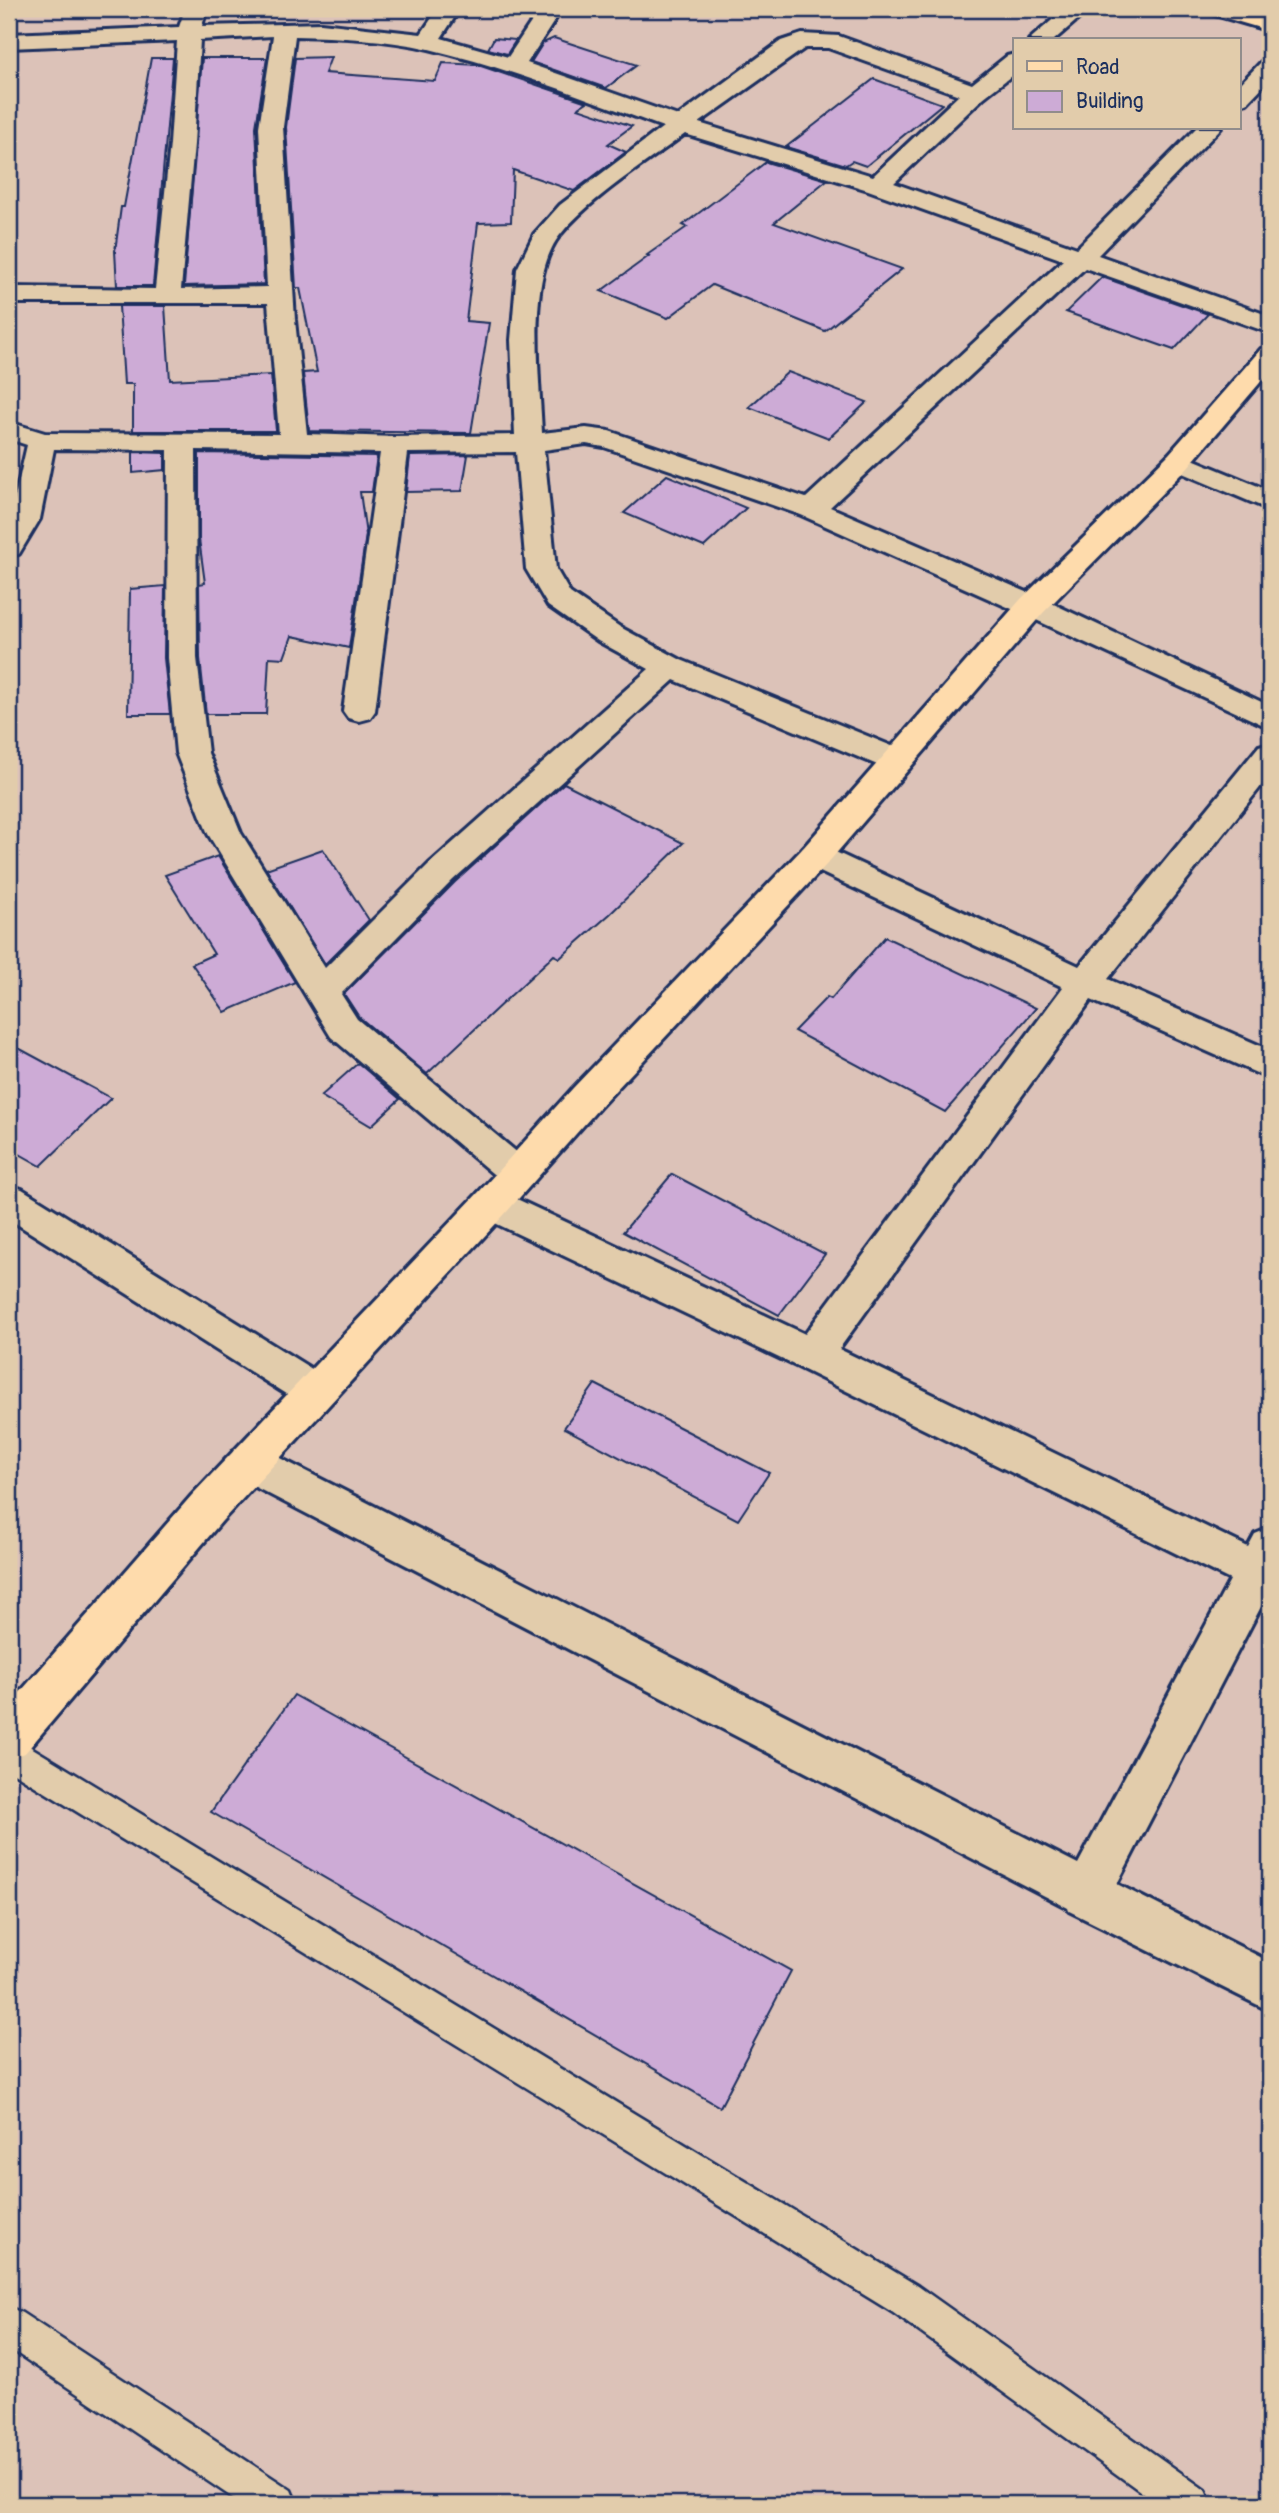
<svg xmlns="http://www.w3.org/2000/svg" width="1279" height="2513" font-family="Pangolin,sans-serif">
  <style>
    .building { fill: #cdabd6; stroke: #1b2f5e; stroke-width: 2 }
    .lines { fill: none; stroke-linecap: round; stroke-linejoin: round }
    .service-casing { stroke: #1b2f5e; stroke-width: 5 }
    .minor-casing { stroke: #1b2f5e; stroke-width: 6 }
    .primary-casing { stroke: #1b2f5e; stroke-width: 6 }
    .trunk-casing { stroke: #1b2f5e; stroke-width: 6 }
    .service { fill: #e2ccab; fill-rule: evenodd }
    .minor { fill: #e2ccab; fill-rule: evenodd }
    .primary { fill: #fedbac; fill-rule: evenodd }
    .trunk { fill: #fedbac; fill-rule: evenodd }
  </style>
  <rect width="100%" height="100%" fill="#dcc2b8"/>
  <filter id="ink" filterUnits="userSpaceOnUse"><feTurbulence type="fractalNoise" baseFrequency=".0143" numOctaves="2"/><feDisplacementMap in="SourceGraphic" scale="14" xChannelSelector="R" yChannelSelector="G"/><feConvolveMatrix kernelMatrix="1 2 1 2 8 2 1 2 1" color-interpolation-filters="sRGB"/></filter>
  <g filter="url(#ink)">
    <g class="building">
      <path d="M494,38l22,2 -9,14 -19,-5z"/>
      <path d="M554,38l83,27 -31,23 -75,-26 12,-19z"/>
      <path d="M331,57l-6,16 110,8 8,-18 35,2 109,37 -9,6 54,18 -24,18 18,8 -52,39 -61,-21 -2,52 -33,1 -12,98 23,2 -18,110 -162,-2 -6,-58 14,-1 -17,-84h-4l-10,-161 9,-69z"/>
      <path d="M151,58h22l-20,228h-36l-2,-35 6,-44h3z"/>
      <path d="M202,58h65l-11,69 8,157 -80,2z"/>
      <path d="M874,79l68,25 -76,62 -14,-5 -6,4 -60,-18z"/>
      <path d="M766,162l61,18 -53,43 128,46 -77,62 -113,-46 -44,33 -67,-27 48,-35 -2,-1 40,-28 -4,-2z"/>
      <path d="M1102,277l106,37 -34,36 -108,-38z"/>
      <path d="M119,306h46l5,74 101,-5 5,56h-143v-47h-9z"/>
      <path d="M788,372l79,30 -38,36 -80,-31z"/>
      <path d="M133,452l32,1v17l-32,3z"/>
      <path d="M199,453l178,3 -5,36h-12l6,43 -17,113 -57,-12 -8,22 -15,-1 -3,57h-60l-6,-56 -1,-74 6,-1 -6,-44z"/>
      <path d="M468,455l-6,36 -56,1 4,-36z"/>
      <path d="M667,475l79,33 -42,39 -80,-34z"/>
      <path d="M165,586l-1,72 6,56h-42l2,-125z"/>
      <path d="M564,783l119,60 -73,71 -50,44 -6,-3 -127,119 -68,-57 -15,-23 111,-112z"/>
      <path d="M323,849l46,71 -44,44 -59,-95z"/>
      <path d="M218,856l77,126 -70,30 -33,-48 22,-10 -49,-79z"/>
      <path d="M885,937l151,71 -91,104 -151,-81 33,-34 4,2z"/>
      <path d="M9,1043l102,55 -70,68 -32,-18z"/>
      <path d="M358,1063l42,36 -29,27 -50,-30z"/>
      <path d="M672,1174l153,80 -46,61 -156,-83z"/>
      <path d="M595,1384l174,89 -31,47 -174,-92z"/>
      <path d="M294,1695l497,276 -71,136 -509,-295z"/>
    </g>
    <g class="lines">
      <g class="service-casing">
        <g id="service">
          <path d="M9,1737l12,4 897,545 287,204 6,14h-53l-266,-192 -883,-542z"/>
          <path d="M9,2307l13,6 269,177 6,14h-55l-233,-156z"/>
        </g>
      </g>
      <g class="minor-casing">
        <g id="minor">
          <path d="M185,9h22l-5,17 119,-3 100,11 17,-25h22l-19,29 67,19 32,-48h22l-35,54 151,53 103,-75 21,-7 37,2 133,48 35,-28 8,-2v19l-32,25 -89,85 183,65 119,-120h25l-123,127 172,61v17l-185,-65 -255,239 213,92 227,107v22l-249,-115 -220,-98 -197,-68 -18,-3 -42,6 12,119 14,24 50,34 61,33 228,93 5,8 -5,8 -11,3 -11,-3 -213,-89 -221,200 -112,114 16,25 174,145 6,10 -6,10 -13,5 -13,-5 -174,-147 -123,-203 -32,-81 -9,-95 1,-208 -114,-1 -14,70 -21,35 -10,3v-33l18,-79 -18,-6v-17l36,11 234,1 -11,-131h-259v-16l146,2 15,-145 7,-103 -168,7v-14l170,-7zM273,36l-14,91 8,160 -86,2 13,-145 6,-104zM295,36c45,1 90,3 134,13 80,19 157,50 234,78l-103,78 -26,29 -17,35 -6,71 4,95 -120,2 -88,-3 -12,-114 -12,-193zM805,48h23l131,47 -86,81 -174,-53zM685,134l183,56 195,70 -257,238 -197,-67 -23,-3 -44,5c-2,-53 -16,-156 18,-198 30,-37 86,-72 125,-101zM196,450l184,3 -37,258 5,7 11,3 11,-3 5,-7 33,-258 108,-1 10,117 22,37 50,35 51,28 -220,195 -104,104 -84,-135 -33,-80 -11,-95z"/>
          <path d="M1065,9h25l-36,31h-25z"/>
          <path d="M1270,59v20l-23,24 -8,2v-20l23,-24z"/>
          <path d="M1178,453l92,38v19l-102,-43 -4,-6 4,-6z"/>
          <path d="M1270,743v32l-162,204 162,71v29l-179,-79 -252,349 409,198 7,-13 15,-6v70l-4,-1 -149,287 153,78v49l-201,-100 -1,-3 -834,-432 -6,-13 6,-13 15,-5 15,5 814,414 152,-284 -432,-213 -320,-152 -6,-11 6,-11 13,-4 13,4 301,141 258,-347 -260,-123 -5,-8 5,-8 12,-4 12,4 252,118 180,-220z"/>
          <path d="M9,1185l13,4 306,190 6,12 -6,12 -14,5 -14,-5 -291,-184z"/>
        </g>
      </g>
      <g class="primary-casing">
        <path id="primary" d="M1209,9h34l27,8v14l-58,-17z"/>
      </g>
      <g class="trunk-casing">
        <path id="trunk" d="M1270,347v24l-82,96 -145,146 -216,251 -228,244 -95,107 -282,306 -197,232 -16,6v-54l183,-210 286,-302 95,-105 230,-240 218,-249 147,-144 93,-106z"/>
      </g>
      <use href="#service" class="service"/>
      <use href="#minor" class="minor"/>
      <use href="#primary" class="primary"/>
      <use href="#trunk" class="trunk"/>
    </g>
  </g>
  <rect width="1279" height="2513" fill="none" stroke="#e2ccab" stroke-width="35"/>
  <rect x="18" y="18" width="1244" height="2478" fill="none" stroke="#1b2f5e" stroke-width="2.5" filter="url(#ink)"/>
  <rect x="1013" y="38" width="228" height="91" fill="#e2ccab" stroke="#928d8c" stroke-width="2"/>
  <rect x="1027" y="61" width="35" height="10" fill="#fedbac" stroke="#928d8c" stroke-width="2"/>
  <text x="1076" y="74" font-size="21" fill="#1b2f5e">Road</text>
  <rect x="1027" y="91" width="35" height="21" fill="#cdabd6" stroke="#928d8c" stroke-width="2"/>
  <text x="1076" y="108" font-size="21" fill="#1b2f5e">Building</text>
</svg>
